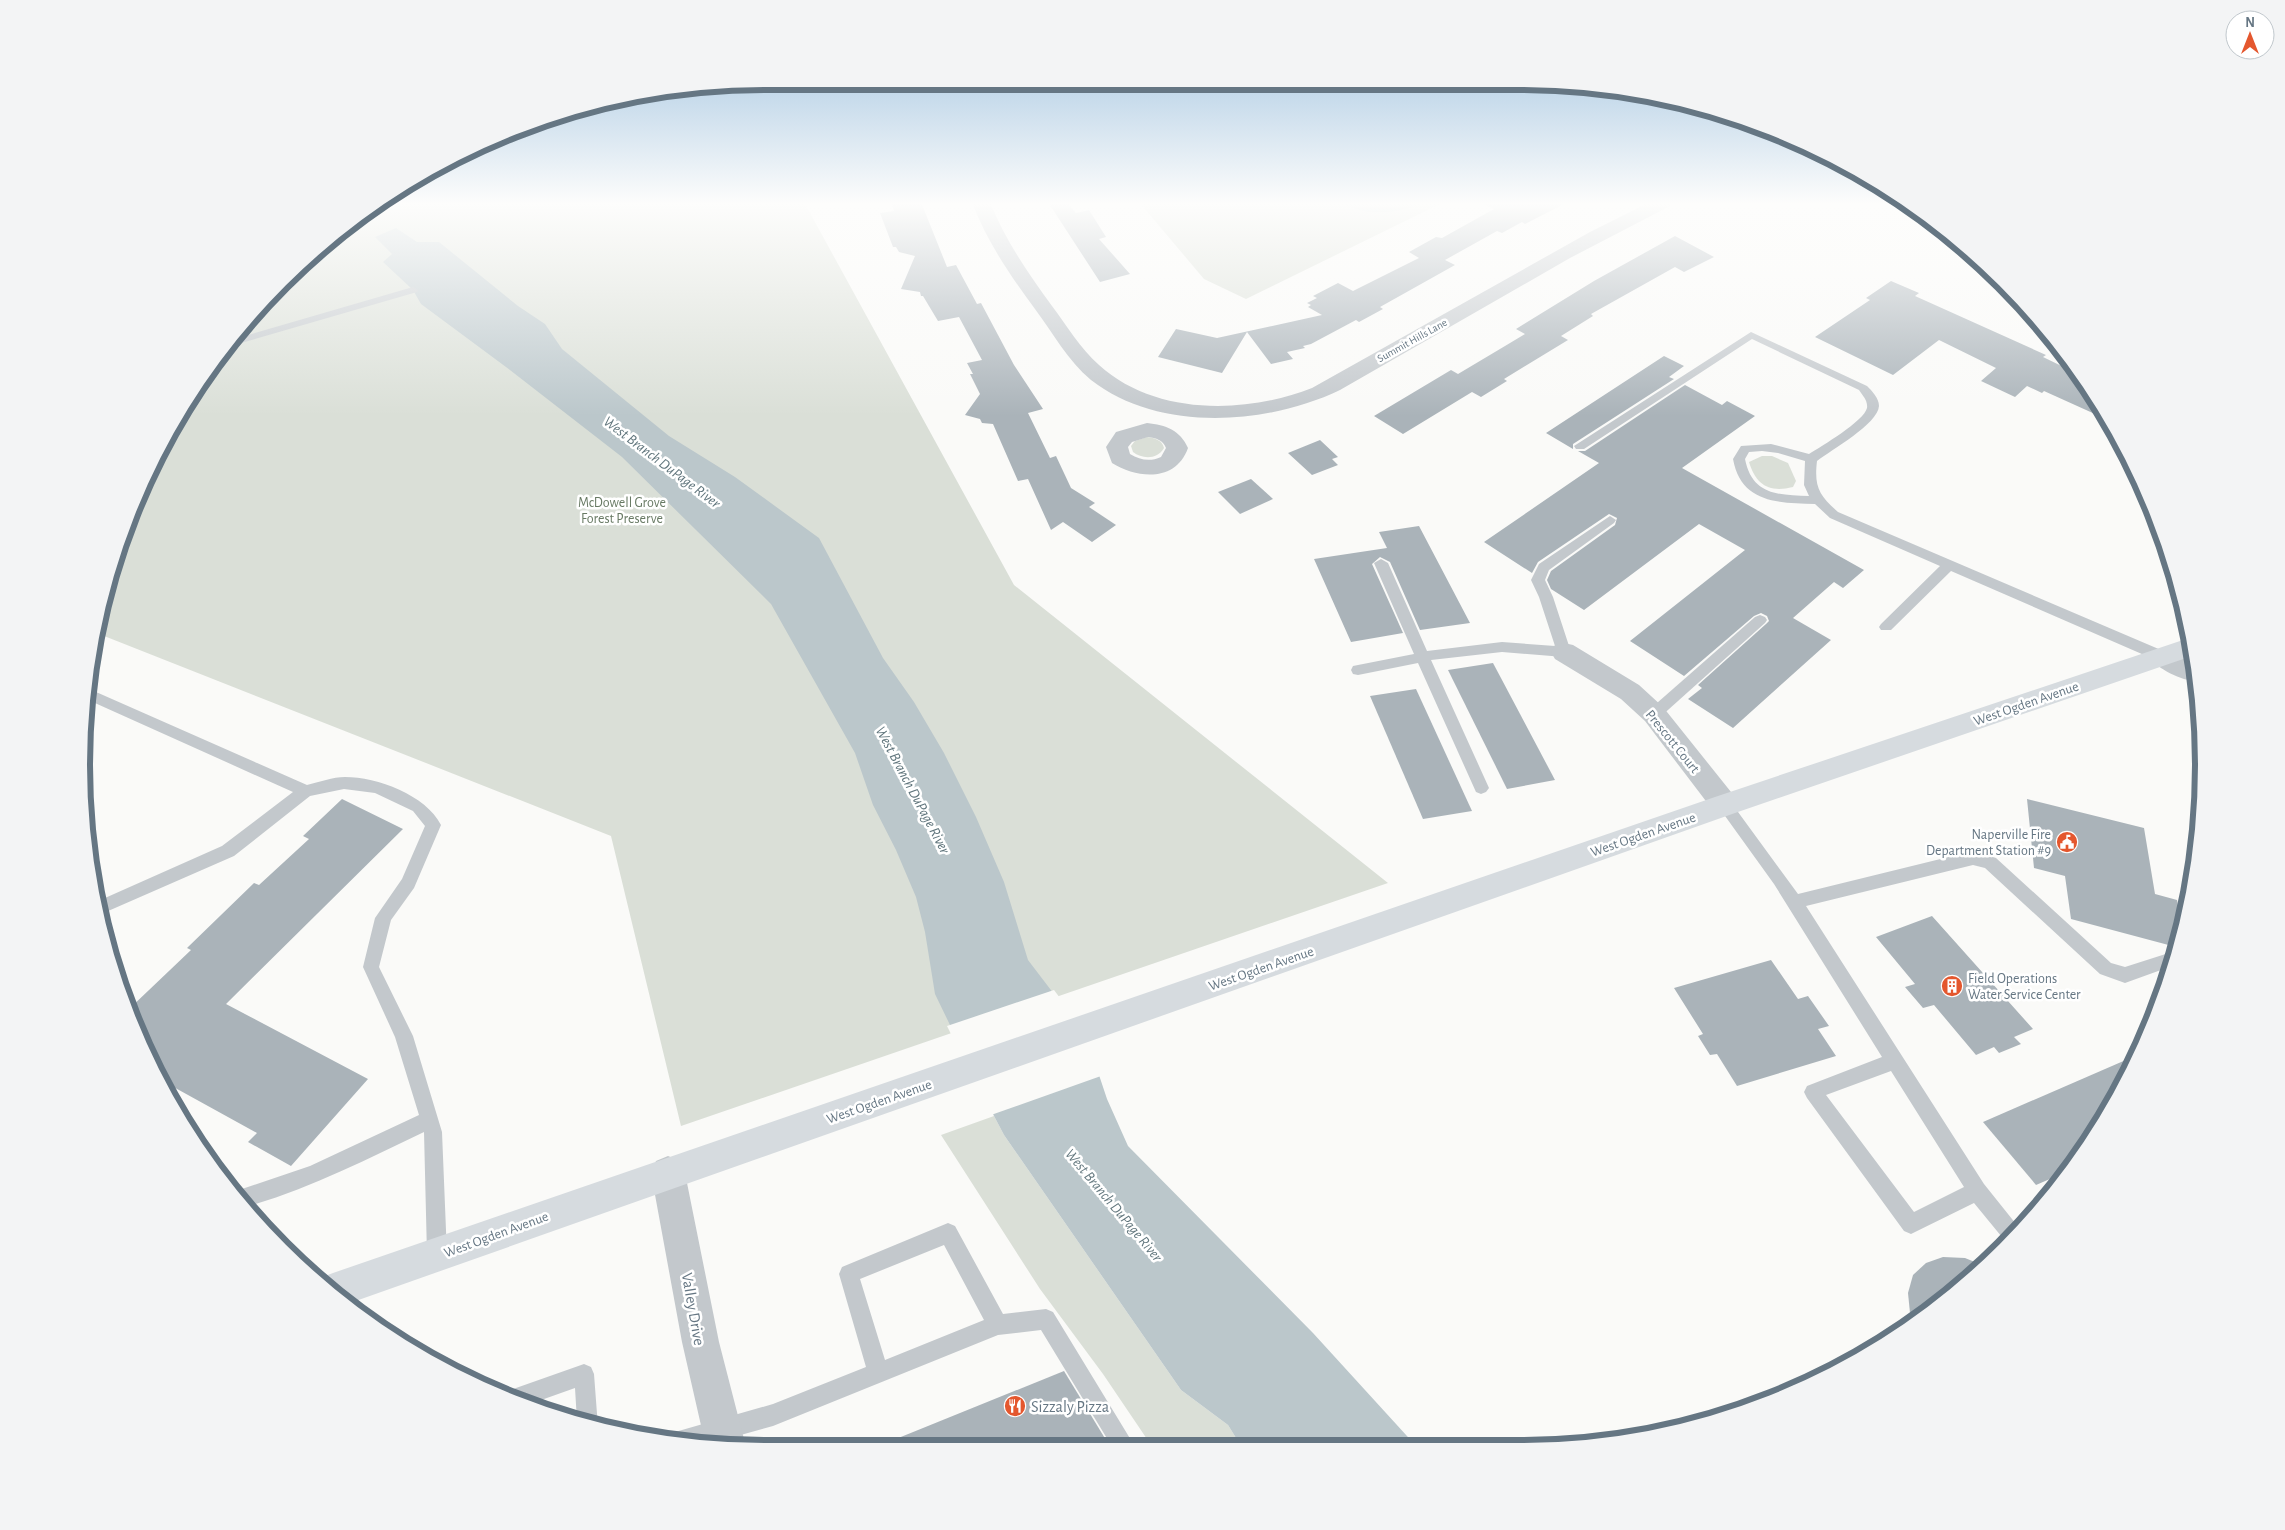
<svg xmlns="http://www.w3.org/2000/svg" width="2285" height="1530" font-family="'Alegreya Sans',sans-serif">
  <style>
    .green { fill: #dadfd7 }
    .water { fill: #bbc7cb }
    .pier { fill: #fafaf8 }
    .building { fill: #aab3b9 }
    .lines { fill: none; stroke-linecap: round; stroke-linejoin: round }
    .service { fill: #c3c8cc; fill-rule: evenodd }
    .minor { fill: #c3c8cc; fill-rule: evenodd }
    .primary { fill: #d6dbdf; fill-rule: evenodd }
    .labels { text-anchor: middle; stroke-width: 5; stroke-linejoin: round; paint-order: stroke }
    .far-street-label { font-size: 11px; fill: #657683; stroke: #fff }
    .park-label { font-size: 14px; fill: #687a64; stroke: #fff }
    .street-label { font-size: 14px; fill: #657683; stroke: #fff }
    .poi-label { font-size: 14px; fill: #657683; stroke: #fff; text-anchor: end }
    .water-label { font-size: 15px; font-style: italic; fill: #60757c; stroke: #fff }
    .near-street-label { font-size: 16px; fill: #657683; stroke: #fff }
    .near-poi-label { font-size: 16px; fill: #657683; stroke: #fff; text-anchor: start }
    .rim { fill: none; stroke: #657683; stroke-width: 6 }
  </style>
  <rect width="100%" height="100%" fill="#fafaf8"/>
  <g class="green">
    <path d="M378,202h426l210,383 374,298 -707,243 -70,-290 -517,-204 39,-128 90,-155 91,-98z"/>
    <path d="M1139,202h305l-198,97 -42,-20z"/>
    <path d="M1147,437c8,1 15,3 17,11 -7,12 -22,11 -31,4l-2,-6 4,-5z"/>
    <path d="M1762,456h10l16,7 8,18 -3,6c-24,6 -37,-2 -44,-25z"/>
    <path d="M994,1116l10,19 177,255 47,35 13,21 -90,-1 -48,-71 -63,-85 -99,-154z"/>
  </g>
  <g class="water">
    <path d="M1342,202h84c-24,11 -62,16 -84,0z"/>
    <path d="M396,228l21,14h22l79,64 27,18 17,25 107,87 66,41 84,61 64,120 31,44 30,51 32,64 28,65 24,78 58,76 21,63 21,47 185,187 104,114 -176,-1 -13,-21 -47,-35 -177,-255 -10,-19 -59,-122 -10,-62 -9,-35 -20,-47 -23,-45 -18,-52 -84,-149 -149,-147 -116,-90 -85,-63 -8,-14 -30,-28 9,-8 -17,-17z"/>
  </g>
  <path class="pier" d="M1054,990l34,45 13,41 -110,39 -44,-89z"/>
  <g class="building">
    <path d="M891,202h30l26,65 9,-2 21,39 4,-1 33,62 29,44 -15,4 22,45 6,-2 15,32 24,15 -6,4 27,18 -24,17 -29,-20 -12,8 -23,-51 -10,2 -25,-57 -11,-1 -2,-4 -15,-4 15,-21 -10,-20h3l-6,-11 15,-3 -23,-43 -21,4 -15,-25h-2l-1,-4 -19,-3 14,-33 -16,-4 -3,-5h-3l-13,-34 14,-2z"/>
    <path d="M1048,202h18l10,11 13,-3 17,27 -7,2 31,35 -30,8z"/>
    <path d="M1478,202h90l-43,22 -3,-2 -20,11 -5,-2 -52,29 10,5 -75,42 3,2 -24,13 -3,-2 -45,24 -8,2 2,2 -18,4 6,7 -22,5 -24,-32 -25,41 -64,-16 18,-28 41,9 105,-23 -14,-8 3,-2 -4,-2 10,-5 -4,-2 25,-13 15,8 66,-33 -10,-6 27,-15 6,1 52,-29z"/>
    <path d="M1675,236l39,21 -30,15 -9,-5 -84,47 2,2 -32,20 7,4 -64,39 3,2 -26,16 -9,-5 -69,42 -29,-18 77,-46 7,4 47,-28 20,-12 -9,-5 78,-48z"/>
    <path d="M1891,281l28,12 -4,3 131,59 -3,2 35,17 28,45 -62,-28 -2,2 -15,-7 -12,11 -34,-16 15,-13 -57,-28 -46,35 -78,-38 55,-37 -4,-2z"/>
    <path d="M1664,356l20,10 -15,11 5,2 -101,65v5l-27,-16z"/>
    <path d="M1685,385l37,20 5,-4 28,15 -73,52 182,102 -21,18 -9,-6 -41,36 38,22 -98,88 -45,-29 14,-11 -4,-3 68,-61 3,-3 -2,-5 -6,-3 -7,3 -70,60 -54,-35 115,-91 -46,-26 -115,86 -33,-21 -4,-9 4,-9 64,-46 2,-7 -8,-4 -71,48 -6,11 -48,-31 115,-79 -21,-12h7z"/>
    <path d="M1320,440l18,17 -6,2 6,6 -26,10 -24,-22z"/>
    <path d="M1251,479l22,20 -33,15 -22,-22z"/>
    <path d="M1419,526l51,97 -50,7 -30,-68 -10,-5 -8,7 31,69 -52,9 -37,-83 73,-11 -8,-16z"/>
    <path d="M1493,663l62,117 -48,9 -59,-119z"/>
    <path d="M1416,689l56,122 -49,8 -53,-123z"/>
    <path d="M342,799l61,30 -177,175 142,75 -77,87 -43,-24 9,-9 -98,-54 -26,-53 -5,-16 63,-60 -4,-2 67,-65 5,2 50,-46 -6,-3z"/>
    <path d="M2027,799l117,29 11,66 22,6 4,25 -5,22 -105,-28 -6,-43 -31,-8z"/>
    <path d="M1932,916l101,113 -19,8 7,7 -22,9 -5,-6 -18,8 -42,-50 -11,3 -18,-21 10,-3 -39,-47z"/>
    <path d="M1771,960l27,39 10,-3 21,30 -11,3 18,27 -99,30 -20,-32 -7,1 -12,-19 5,-2 -29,-46z"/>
    <path d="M2135,1056l-23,51 -46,65 -30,13 -53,-63z"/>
    <path d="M1943,1257l22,1 17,7 -46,43 -25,15 -3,-30 5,-18 13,-12z"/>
    <path d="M1064,1371l45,74 -223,-1v-1z"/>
  </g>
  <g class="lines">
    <g class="service">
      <path d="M413,287l5,3 -1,2 -193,56 7,-8z"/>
      <path d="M1751,332l116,54c5,5 12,12 12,20 -1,18 -48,44 -62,55 -3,26 2,34 21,51l330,141 2,4 -2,4h-10l-207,-90 -60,59h-10l-2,-3 2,-3 59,-58 -110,-48 -15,-14c-37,-1 -74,-1 -82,-45l8,-13 30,-2 38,10c13,-8 55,-33 58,-46 1,-7 -4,-12 -8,-18l-107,-51 -168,110h-8l-2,-3zM1762,451l16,2 27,8 -1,24 5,11c-31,-1 -57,-1 -64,-37l4,-7z"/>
      <path d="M1610,516l6,4 -2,3 -65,47 -4,10 8,17 18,55 -2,4 -5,1 -62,-5 -71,8 58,128 -3,4 -5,2 -5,-2 -58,-129 -60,12 -5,-1 -2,-4 2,-4 5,-1 56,-11 -40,-91 7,-4 7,4 39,88 75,-9 53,4 -16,-49 -8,-17 8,-16z"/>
      <path d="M1760,615l5,2 2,3 -2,3 -106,95 -5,2 -5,-2 -2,-4 2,-4 106,-93z"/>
      <path d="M87,688l220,97c12,-3 26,-8 38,-8 32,0 81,18 96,48l-27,63 -23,32 -12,47 34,69 29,96 5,123 -3,7 -7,3 -7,-3 -3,-7 -3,-123c-58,28 -116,57 -178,75l-13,-15 77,-26 109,-51 -24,-78 -32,-70 12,-49 27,-39 23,-53 -12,-15 -38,-18 -31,-4 -34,7 -76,60 -135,59 -3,-13 126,-56 71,-54 -207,-93z"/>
      <path d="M1725,799l5,2 68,93 175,-43 23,7 115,105 14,4 50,-16 -3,15 -47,17 -25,-9 -115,-106 -12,-3 -167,41 178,278 36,45 -14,13 -32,-39 -63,31 -7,-3 -97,-133 -3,-6 3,-6 75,-29 -108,-173 -54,-75 -3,-4 3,-4zM1891,1071l73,116 -50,25 -88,-117z"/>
      <path d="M948,1223l7,3 48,88 43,-5 7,3 81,133h-23l-70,-115 -43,5 -225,91 -61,17 -47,-2 2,-6 8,-3 98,-28 93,-37 -27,-93 3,-7zM944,1245l40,75 -99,40 -25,-81z"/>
      <path d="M584,1364l7,3 3,7 4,53 -21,-6 -2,-33 -45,16 -23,-9 2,-4 7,-3z"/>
    </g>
    <g class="minor">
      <path d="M972,202h18c15,38 38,71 62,104 15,20 28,42 47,59 56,51 147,49 213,23l278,-156 60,-30h23l-3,4 -100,52 -230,132c-73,35 -181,43 -249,-10 -23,-19 -38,-47 -56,-71 -25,-34 -48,-67 -63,-107z"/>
      <path d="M1147,423c19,2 33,7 41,25 -12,34 -50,31 -76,15l-6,-16 10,-15zM1148,437c8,1 15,3 18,11l-5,9c-11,5 -21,3 -31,-3l-2,-7 4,-5z"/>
      <path d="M1564,643l9,2 66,40 24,22 72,90 4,8 -4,8 -10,3 -10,-3 -70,-92 -24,-22 -66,-40 -4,-7 4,-7z"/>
      <path d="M2163,648l29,12 4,21c-14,0 -39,-12 -46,-24l4,-7z"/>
      <path d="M668,1156l12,5 5,12 34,169 26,101h-40l-23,-101 -31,-169 5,-12z"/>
    </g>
    <path class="primary" d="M2189,638l3,18 -457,157 -1385,490 -32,-21 2,-4 13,-5 1382,-476z"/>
  </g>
  <linearGradient id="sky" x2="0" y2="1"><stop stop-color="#96bcdc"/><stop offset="0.49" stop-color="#fdfdfc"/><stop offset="1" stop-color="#fdfdfc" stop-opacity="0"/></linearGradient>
  <rect width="2285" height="416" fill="url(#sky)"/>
  <defs>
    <g id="civic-disc" transform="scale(1.125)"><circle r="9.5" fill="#e4572e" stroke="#fff"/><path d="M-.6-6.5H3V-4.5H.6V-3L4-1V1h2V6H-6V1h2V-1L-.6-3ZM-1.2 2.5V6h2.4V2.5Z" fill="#fff"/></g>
    <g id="building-disc" transform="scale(1.125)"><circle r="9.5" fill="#e4572e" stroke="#fff"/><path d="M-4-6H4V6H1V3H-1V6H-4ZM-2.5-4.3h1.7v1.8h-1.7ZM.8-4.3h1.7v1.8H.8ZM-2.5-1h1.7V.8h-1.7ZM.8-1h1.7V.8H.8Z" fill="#fff"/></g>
    <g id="restaurant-disc" transform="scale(1.125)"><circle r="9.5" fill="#e4572e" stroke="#fff"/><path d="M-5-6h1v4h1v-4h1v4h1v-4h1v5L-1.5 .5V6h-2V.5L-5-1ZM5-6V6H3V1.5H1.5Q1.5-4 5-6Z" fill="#fff"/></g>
  </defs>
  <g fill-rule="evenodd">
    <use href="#civic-disc" x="2067" y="842"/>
    <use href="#building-disc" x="1952" y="986"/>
    <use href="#restaurant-disc" x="1015" y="1406"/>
  </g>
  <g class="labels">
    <g class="far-street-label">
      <text transform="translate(1412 340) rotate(-29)" y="4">Summit Hills Lane</text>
    </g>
    <g class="park-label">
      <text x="622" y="507">McDowell Grove<tspan x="622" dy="16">Forest Preserve</tspan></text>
    </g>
    <g class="street-label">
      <text transform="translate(2026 703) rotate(-19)" y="5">West Ogden Avenue</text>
      <text transform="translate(1673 741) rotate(51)" y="5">Prescott Court</text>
      <text transform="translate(1643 834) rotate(-19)" y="5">West Ogden Avenue</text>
      <text transform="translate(1261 968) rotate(-19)" y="5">West Ogden Avenue</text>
      <text transform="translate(879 1101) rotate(-19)" y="5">West Ogden Avenue</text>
      <text transform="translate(496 1234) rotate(-20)" y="5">West Ogden Avenue</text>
    </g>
    <g class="poi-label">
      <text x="2051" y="839">Naperville Fire<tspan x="2051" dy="16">Department Station #9</tspan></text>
      <text x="1968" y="983" text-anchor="start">Field Operations<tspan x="1968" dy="16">Water Service Center</tspan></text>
    </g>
    <g class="water-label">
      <text transform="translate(662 462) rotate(37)" y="5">West Branch DuPage River</text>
      <text transform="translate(913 790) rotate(62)" y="5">West Branch DuPage River</text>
      <text transform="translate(1114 1205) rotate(50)" y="5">West Branch DuPage River</text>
    </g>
    <g class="near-street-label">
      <text transform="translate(694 1309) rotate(80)" y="6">Valley Drive</text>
    </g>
    <g class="near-poi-label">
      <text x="1031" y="1412">Sizzaly Pizza</text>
    </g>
  </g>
  <path d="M0 0H2285V1530H0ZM765 90H1520A675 675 0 0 1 2195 765V765A675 675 0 0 1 1520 1440H765A675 675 0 0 1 90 765V765A675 675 0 0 1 765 90Z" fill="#f3f4f5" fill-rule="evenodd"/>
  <path class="rim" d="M765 90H1520A675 675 0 0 1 2195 765V765A675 675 0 0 1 1520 1440H765A675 675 0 0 1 90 765V765A675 675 0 0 1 765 90Z"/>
  <g transform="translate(2250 35)"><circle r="24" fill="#ffffff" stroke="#c1c8cd"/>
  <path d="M0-4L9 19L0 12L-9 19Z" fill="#e4572e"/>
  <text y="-8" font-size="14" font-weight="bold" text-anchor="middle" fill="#657683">N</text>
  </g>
</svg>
